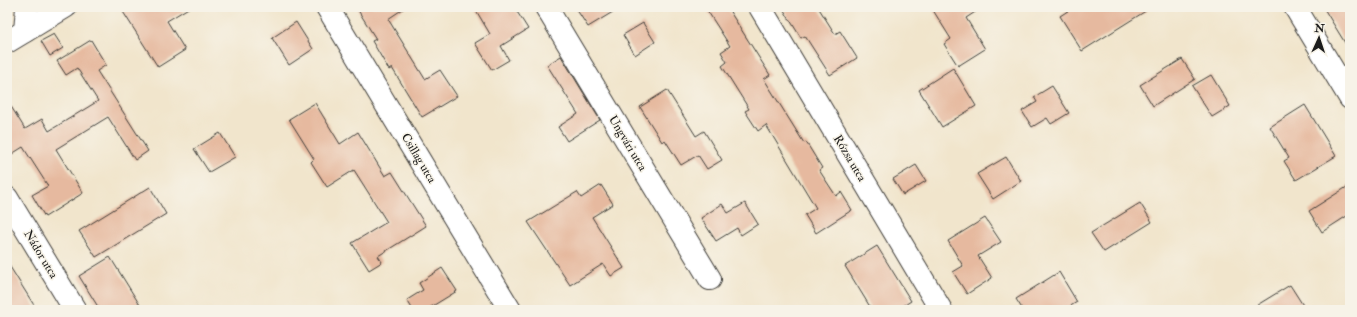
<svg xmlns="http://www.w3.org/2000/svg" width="1357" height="317" font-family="'IM FELL Double Pica',serif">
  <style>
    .building { fill: #e6b99f }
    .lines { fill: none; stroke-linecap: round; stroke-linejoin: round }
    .street-casing { stroke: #3c3a36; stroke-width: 24 }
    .secondary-casing { stroke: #3c3a36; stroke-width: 24 }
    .street { stroke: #fff; stroke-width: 22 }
    .secondary { stroke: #fff; stroke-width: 22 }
    .labels { text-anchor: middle; stroke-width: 3; stroke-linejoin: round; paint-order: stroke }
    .street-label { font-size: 12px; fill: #1c1c1c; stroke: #f7f3e8 }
  </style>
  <rect width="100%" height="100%" fill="#f7f3e8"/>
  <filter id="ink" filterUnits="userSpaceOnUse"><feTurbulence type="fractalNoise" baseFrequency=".025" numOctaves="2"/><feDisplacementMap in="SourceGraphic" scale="8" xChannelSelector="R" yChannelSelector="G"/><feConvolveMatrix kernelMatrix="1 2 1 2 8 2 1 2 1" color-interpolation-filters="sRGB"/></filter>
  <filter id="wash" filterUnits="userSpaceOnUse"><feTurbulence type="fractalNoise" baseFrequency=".012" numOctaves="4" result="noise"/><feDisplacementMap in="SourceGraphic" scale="16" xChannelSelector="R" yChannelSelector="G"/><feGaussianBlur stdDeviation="0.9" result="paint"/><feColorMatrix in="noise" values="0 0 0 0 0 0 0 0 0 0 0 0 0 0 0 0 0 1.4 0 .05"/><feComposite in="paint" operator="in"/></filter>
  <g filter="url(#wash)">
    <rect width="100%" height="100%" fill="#f1e5cc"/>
    <g id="blocks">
      <g class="building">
        <path d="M120,7h70l-23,14 18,29 -27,17z"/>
        <path d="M356,7h50l-18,12 37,60 15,-9 17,26 -35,21 -30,-49 -3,2 -17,-29 4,-2z"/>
        <path d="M474,7h40l14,22 -27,17 8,14 -17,10 -17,-27 15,-9z"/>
        <path d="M575,7h46l-33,20z"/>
        <path d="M705,7h22l43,68 -6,4 40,64 2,-1 16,26 -3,2 17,26 5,-4 11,18 -36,23 -11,-18 11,-7 -50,-83 -8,6 -13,-20 4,-2 -27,-43 5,-4 -6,-10 9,-6z"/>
        <path d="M782,7h36l17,27 5,-3 17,27 -27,17 -25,-39 -4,2z"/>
        <path d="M931,7h52l-17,11 19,31 -27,17 -14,-22 7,-5z"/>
        <path d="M1074,7h78l-70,44 -22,-35z"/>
        <path d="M1323,7h27v44z"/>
        <path d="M296,22l17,27 -24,16 -17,-27z"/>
        <path d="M643,23l12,19 -20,13 -12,-20z"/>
        <path d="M54,34l9,14 -13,8 -9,-15z"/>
        <path d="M91,40l15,25 -9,6 51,80 -13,9 -27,-43 -52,32 27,44 -38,24 -13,-22 16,-9 -25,-39 -16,10v-57l18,29 17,-10 7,12 49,-30 -21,-33 -11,7 -9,-14z"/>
        <path d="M561,56l39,64 -33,21 -9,-14 20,-13 -31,-49z"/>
        <path d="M1182,59l13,20 -42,27 -13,-21z"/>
        <path d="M953,68l23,38 -34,21 -23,-37z"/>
        <path d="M1211,75l19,31 -18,11 -20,-31z"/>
        <path d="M1052,86l17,27 -18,11 -4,-6 -15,9 -10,-16 15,-9 -3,-5z"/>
        <path d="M667,90l29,46 8,-5 18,29 -15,9 -9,-14 -17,10 -16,-25 -3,2 -22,-35z"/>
        <path d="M315,103l25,41 18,-12 27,44 7,-4 34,54 -48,30 4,6 -13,8 -17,-27 35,-21 -33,-52 -27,17 -16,-25 3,-3 -25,-40z"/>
        <path d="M1305,105l31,51 -40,24 -12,-19 5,-3 -19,-31z"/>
        <path d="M220,133l15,24 -26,15 -15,-23z"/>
        <path d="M1006,157l15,24 -28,18 -16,-25z"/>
        <path d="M916,165l10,16 -23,14 -10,-16z"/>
        <path d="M601,185l12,19 -21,13 32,51 -13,8 -8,-12 -33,21 -42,-63 49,-30 4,6z"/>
        <path d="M1350,185v29l-28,18 -13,-21z"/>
        <path d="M150,187l16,27 -70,43 -17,-26z"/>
        <path d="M745,203l13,21 -17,11 -4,-7 -21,13 -15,-23 21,-14 6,9z"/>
        <path d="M1140,203l12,19 -48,30 -13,-19z"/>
        <path d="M985,218l16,24 -23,14 14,22 -25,16 -14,-22 10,-6 -15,-25z"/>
        <path d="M877,246l34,55 -14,9h-25l-27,-44z"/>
        <path d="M110,257l33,53h-43l-21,-34z"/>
        <path d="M7,262l30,48h-30z"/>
        <path d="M442,268l15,23 -31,19h-13l-6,-10 16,-10 -4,-7z"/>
        <path d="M1059,272l18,30 -13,8h-41l-7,-11z"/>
        <path d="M1290,285l16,25h-57z"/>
      </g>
    </g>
  </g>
  <g filter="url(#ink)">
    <use href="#blocks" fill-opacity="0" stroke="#3c3a36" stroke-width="1"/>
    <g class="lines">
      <g class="street-casing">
        <g id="street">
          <path d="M327,7l183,303"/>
          <path d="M546,7l164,272"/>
          <path d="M1295,7l55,91"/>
          <path d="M25,31l2,-24"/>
          <path d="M7,42l58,-35"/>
          <path d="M7,198l68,112"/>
        </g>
      </g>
      <g class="secondary-casing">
        <path id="secondary" d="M760,7l181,303"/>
      </g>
      <use href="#street" class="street"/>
      <use href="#secondary" class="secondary"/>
    </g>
  </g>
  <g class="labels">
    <g class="street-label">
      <text transform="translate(628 143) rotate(59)" y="4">Ungvári utca</text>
      <text transform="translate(419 158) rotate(59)" y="4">Csillag utca</text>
      <text transform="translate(850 158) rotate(59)" y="4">Rózsa utca</text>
      <text transform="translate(41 254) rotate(59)" y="4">Nádor utca</text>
    </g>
  </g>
  <rect width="1357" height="317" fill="none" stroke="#f7f3e8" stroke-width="24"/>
  <g transform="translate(1319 38) rotate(3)" stroke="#f7f3e8" stroke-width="3" paint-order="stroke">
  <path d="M0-3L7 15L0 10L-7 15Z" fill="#1c1c1c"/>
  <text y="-6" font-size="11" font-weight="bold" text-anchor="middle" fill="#1c1c1c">N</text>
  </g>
</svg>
